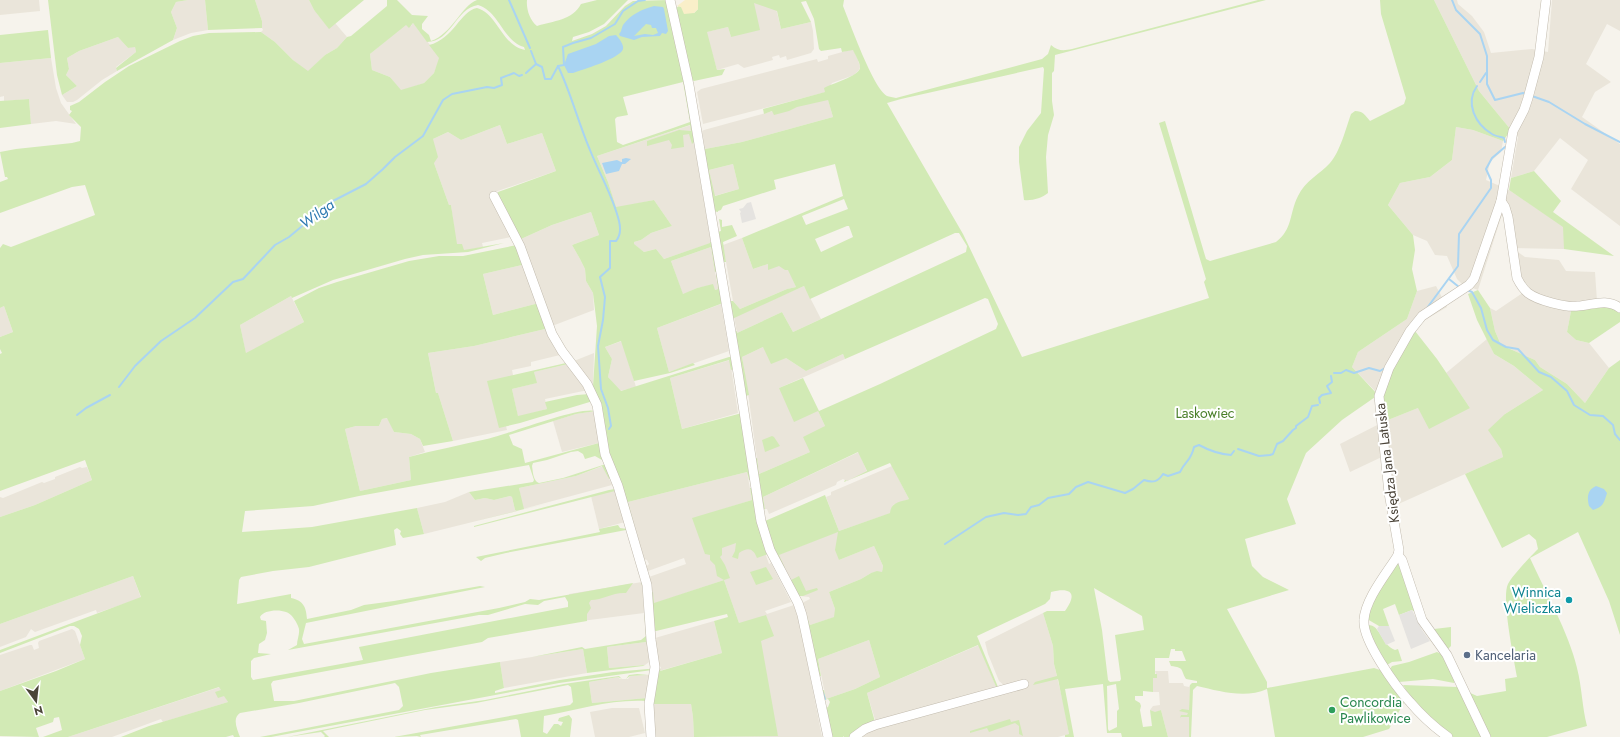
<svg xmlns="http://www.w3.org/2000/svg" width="1620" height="737" font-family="Jost,sans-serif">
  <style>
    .residential { fill: #eae5da }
    .green { fill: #d2eab5; fill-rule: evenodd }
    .sand { fill: #f9efc9 }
    .parking { fill: #e5e3e0 }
    .water { fill: #a9d4f2; fill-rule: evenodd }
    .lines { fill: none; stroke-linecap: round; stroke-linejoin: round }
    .stream { stroke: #a9d4f2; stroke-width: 2 }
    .minor-casing { stroke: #c2bbae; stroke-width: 10 }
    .minor { stroke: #fff; stroke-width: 9 }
    .culture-dot { fill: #0f9aa8; stroke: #fff; stroke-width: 1.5 }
    .service-dot { fill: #5c6f8a; stroke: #fff; stroke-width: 1.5 }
    .leisure-dot { fill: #2e9e5b; stroke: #fff; stroke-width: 1.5 }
    .labels { text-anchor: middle; stroke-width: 4; stroke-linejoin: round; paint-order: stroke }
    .park-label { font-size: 14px; fill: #4a7f2a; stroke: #fff }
    .street-label { font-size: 14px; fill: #4b4439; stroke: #fff }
    .culture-label { font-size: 14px; fill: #0d838f; stroke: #fff; text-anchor: end }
    .service-label { font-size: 14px; fill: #4e5e75; stroke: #fff; text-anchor: start }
    .leisure-label { font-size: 14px; fill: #27864d; stroke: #fff; text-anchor: start }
    .water-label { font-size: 15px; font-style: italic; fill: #2e7ab2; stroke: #fff }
  </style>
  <rect width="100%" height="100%" fill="#f6f3ec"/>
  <g class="residential">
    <path d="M0,0h39l1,11 -40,4z"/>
    <path d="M188,0h17l3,30 -17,3 -18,7 4,-12 -6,-16 5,-10z"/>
    <path d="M255,0h54l5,10 15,18 6,-5 12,14 -10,11 -12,7 -17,17 -15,-12 -18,-18 -14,-10 2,-2 -1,-2v-7z"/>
    <path d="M753,0h21l7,29 30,-7 2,9 1,18 -3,4 -24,7 -1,-4 -6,2 -1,-3 -7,2 1,3 -29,8 -6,-4 -21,6 -11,-38 22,-5 3,10z"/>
    <path d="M1434,0h23l1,4 14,12 12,16 7,21 41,-4 16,3 4,-52h68v31l-13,-7 -21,40 25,18 -16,10 -13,25 38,27v82l-49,-37 17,-29 -28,-22 -26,33 -23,7 7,-41 -7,-7 -32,-39z"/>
    <path d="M413,23l27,35 -6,15 -10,10 -23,8 -11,-14 -18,-7 -2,-16 36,-30 5,2z"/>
    <path d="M118,37l10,11 7,-2 1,6 -20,15 1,4 -15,9 -25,20 -4,2h-6l-5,-7 15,-9 -11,-11 3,-6 -2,-11 12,-7z"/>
    <path d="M853,49l5,11 2,7 -1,3 -5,5 -22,8 -6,9 -123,32 -6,-32 4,-3 116,-30 1,3 10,-3v-3z"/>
    <path d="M51,58l5,30 5,15 15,21 -20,-3 -25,3 -2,-25 -25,2v-5l-4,1v-34z"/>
    <path d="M827,96l6,21 -91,25 -37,7 -3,-18 2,-1z"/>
    <path d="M500,125l7,19 35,-11 14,38 -67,23 22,43 -29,6 1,4 -26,5 -6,-47h-2l-15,-42 -1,-24 15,-7 13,8z"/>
    <path d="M691,125l20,118 -47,16 -8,-10 -12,3 -11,-8 1,-2 7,-2 10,-7 21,-7 -18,-26 -38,8 -8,-26 -11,-26z"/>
    <path d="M1456,127l17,3 30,11 -2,11 -11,10 -4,18 23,10 55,37v22l-52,-1 13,9 34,3 7,11 29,1 2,29 -25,5 -5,26 9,8 13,3 20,25 -24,35 -18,-19 -27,-17 -5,-7 -34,-15 -6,-14 -5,-23 6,3 28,-19 -5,-8 -6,-23 -8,-56 -27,85 -16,-6 -5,-5 -10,-23 -12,-1 -8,-14 -14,-6 -25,-30 12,-22 30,-6 22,-17z"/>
    <path d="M733,164l6,25 -25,7 -5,-26z"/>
    <path d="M591,212l8,23 -27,10 8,14 5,10 1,12 7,12 1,17 -42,16 -21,-62 -10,-25 31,-14z"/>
    <path d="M742,238l11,31 29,-10 4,4 10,24 -9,2 -47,20 -7,-8 -10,-56z"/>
    <path d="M711,247l7,42 -3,1 -3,-5 -15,3 -14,7 -12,-34z"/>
    <path d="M522,265l17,38 -46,12 -10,-41z"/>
    <path d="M804,286l17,33 -28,13 -11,-20 -45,21 -3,-16z"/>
    <path d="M1436,286l11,21 -22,13 -9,10 -19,26 -18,39 -27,-28 6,-15 49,-33 10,-28z"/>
    <path d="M291,296l13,26 -58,32 -6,-29z"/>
    <path d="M721,304l8,47 -60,21 -12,-44z"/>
    <path d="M4,306l9,26 -13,5v-29z"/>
    <path d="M545,329l10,20 3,1 2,5 -29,7v4l-19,4 1,5 -14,52 7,-1 1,4 -54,11 -15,-48h-2l-8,-40 46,-7z"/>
    <path d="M1487,339l7,15 20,12 29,24 -38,24 -4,35 2,8 -109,49 -8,-51 -36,17 -10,-28 43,-22 35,-14h52l-24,-35z"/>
    <path d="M622,341l14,46 -16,4 -12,-14 4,-18 -7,-12z"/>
    <path d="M763,347l23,11 20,13 37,-17 2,5 -66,29 39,23 7,15 -15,26 -51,22 -10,-74 -7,-43z"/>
    <path d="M594,353l-1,33 -19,-25z"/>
    <path d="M730,360l8,53 -56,16 -12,-51z"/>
    <path d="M568,364l20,26 -43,9 2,10 -29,8 -6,-28 24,-6 -2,-11z"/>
    <path d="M595,411l4,32 -37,9 -9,-31 23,-7z"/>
    <path d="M388,418l6,14 17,2 9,5 5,13 -16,5 2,23 -51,11 -15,-62 11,-3h23l3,-7z"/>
    <path d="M859,452l8,20 -20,9 -4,-2 -6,3 -1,3 -67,29 -2,-5h-2l-2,-12z"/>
    <path d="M603,466l9,19 -89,24 -4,-21 57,-12z"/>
    <path d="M892,466l17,33 -16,6 -2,8 -52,18v29l35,-14 9,20 -1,6 -11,1 -10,6 -32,13 6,17v8l-25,8 -8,-22 8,-4 -1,-2 -9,-1 -22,-41 61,-24 -13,-34 5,-2v-3z"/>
    <path d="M80,467l2,1 5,-1 5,13 -57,25 -35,12v-20l3,1 39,-16 2,1 11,-4v-2z"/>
    <path d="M747,472l5,28 -60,19 67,16 10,29 2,-1 20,39 -26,9 2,3 27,-9 4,10 24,122h-112l68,-1 -54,-156 -71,24 -1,-16 -3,-11 37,-13 -2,-6 -36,13 -2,-4 3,-3 -2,-4 -3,-1 -16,-57z"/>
    <path d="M615,490l10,32 -26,7 -8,-33z"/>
    <path d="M469,492l6,8 10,-2 9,2 16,-4 2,1 3,13 2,1 -93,23 -7,-26 28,-6z"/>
    <path d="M133,576l8,22 -44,15 -1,-3 -61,22 -4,-3 -5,8 -26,10v-23z"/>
    <path d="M642,582l2,31 -70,9 -5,-28z"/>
    <path d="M1043,613l10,33 1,18 10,42 5,28 -11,3h-197l5,-6 141,-43 -8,-7 -11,-27 -3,-12z"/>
    <path d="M714,621l8,32 -63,18 2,-4 -3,-1 -3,-28z"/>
    <path d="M72,629l3,2 10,28 -85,32v-36l30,-10h2l2,5 5,-2 -1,-5 1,-2z"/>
    <path d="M869,640l11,37 -25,12 -29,10 -8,-40z"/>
    <path d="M646,642l3,8v12l-4,3 -36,3 -2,-21z"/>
    <path d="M979,645l18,44 -121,34 -9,-30z"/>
    <path d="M583,649l4,24 -83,15 -4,-26z"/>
    <path d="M1155,671h13l1,12h14l1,3 5,1 1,-2 -1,52h-21l-7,-27 -6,3 -5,-3 3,-4 7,-1 -1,-13h-6v-14h4z"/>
    <path d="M648,675l2,2 -3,21 -55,5 -3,-21 29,-5 2,2h8l2,-3z"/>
    <path d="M220,687l8,15 -65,20 -2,-3 -49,18h-44z"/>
    <path d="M652,704h39l2,13 1,20h-40z"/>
    <path d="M612,708h27l6,25 -16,4h-34l-5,-25z"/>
  </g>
  <g class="green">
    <path d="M48,0h140l-12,2 -5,10 6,16 -4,12 -56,31 -1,-3 20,-16 -1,-5 -7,1 -10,-11 -39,14 -12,7 2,11 -3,6 11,11 -15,9 -5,-20z"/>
    <path d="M205,0h50l7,21v7l-54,2z"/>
    <path d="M309,0h55l-35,29 -15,-19z"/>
    <path d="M387,0h10l15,15 16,1 -6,8v5l7,6 2,6c21,-7 31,-36 46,-41 7,0 41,0 50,0 -1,9 3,21 10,26 16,-5 36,-6 44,-22l16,-4h31l-24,24 -15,8 -16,5 -1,4 20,-7 14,-8 19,-20 8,-5 35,-1 9,42 18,99 -3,3 -3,-10 -6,1 1,12 -13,2 1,-4 -3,-5 -22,6v-5l32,-11 12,1 -1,-6 -93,31 11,26 8,25 38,-7 18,26 -21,7 -10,7 -7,2v2l10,8 12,-3 8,10 46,-16v-1h2l5,29 -2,1 -4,-25 -40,14 12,33 14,-6 16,-4 2,6 3,-1 -2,-15 2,1 5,28 -66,25 12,44 24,-9 2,2 -25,8 -36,8 -13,-40 -16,6 7,12 -4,18 13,14 108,-34h3l2,12 -3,1 -2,-10 -59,18 12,51 60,-16 10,66 -3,1 -2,-8 -119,30 9,34 -28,-74 -7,-41 -30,-62 21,27 4,-60 -4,-33 -7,-12 -1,-12 -5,-10 -8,-14 27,-10 -8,-23 -39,13 -31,14 -24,-41 1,-6 58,-21 -14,-38 -35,11 -7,-19 -39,15 -13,-8 -15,7 5,18 -4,6 15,42h2l6,39h5l2,6 40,-7 -36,9 -45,3 -18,4 -72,21 -41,18 -1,-2 -51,29 6,28 58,-31 -10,-21 25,-13 18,-6 72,-21 30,-5h24l54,-11 6,21 -1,-1 -39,9 10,41 46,-12 13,40 -7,-14 -71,17 -46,7 8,40h2l15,48 -30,5 -3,-7 -9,-5 -17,-2 -7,-14 -5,1 -3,7h-23l-11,3 15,62 51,-11 -2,-23c26,-7 52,-12 78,-18 22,-5 91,-33 109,-28l-20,3 -67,21 4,10 9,4 3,14 74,-20 5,16 -2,1 -7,-4 -10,3 -2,-5 -5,-3 -7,1 -24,8 -14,3 -1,3c1,6 1,15 7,17l24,-5 43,-14 5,12 -2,3 -7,-13 -26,10 -57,12 5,21 29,-7 -77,19 41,-10 -2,-1 -3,-13 -2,-1 -16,4 -9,-2 -10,2 -6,-8 64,-10 1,-2 -5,-15 -170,31 -46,10 -68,5 -3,21 70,-5 105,-19 7,26 -21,4 -3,-4 1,-3 -4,-3 -3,2 2,15 -87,22 -36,4 -32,6 -2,3 -2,24 54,-10v4c13,3 15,9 16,21l44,-9 13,-5 30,-4 86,-15 5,1 -179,36 -4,16 2,5 195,-36 26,-6 5,-3 9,1 94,-17 -7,10c-13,-1 -23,7 -35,7l-2,3 2,5 -4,6v7l-99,17 -6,4 -209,39 -2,3 3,17h20l137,-28 69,-11 4,26 -9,3v2l65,-13 53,-8 35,-3 4,1 -93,13 -288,54h-11l139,-27 4,-4 -4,-19 -4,-4 -96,20 -59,10c-8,5 -3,16 0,24h-6l-1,-2 -7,2h-105l28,-11 79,-24 -4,-6 -6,2 -3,-6 6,-2 -2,-3 -151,50h-25l19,-7 -3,-13 -5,1 -1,4 -17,6 3,9 -39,-1v-45l56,-20 29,-12 -5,-14 2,-9 -3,-7 -5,-3h-4l-70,27v-3l141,-53 -8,-21 -133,48v-107l35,-12 57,-25 -7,-20 -85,31v-137l2,-1 -2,-4v-12l13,-5 -9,-26 -4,2v-60l3,-4 8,3 84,-32 -10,-30 -13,2 -72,26v-31l8,-3 -1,-2h-2l-5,-25 16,-3 56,-6 8,-2 1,-14 -12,-12 3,-4 -2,-1v-4l9,-4 26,-20 24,-16 51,-25 13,-5 16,-3 52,-1 14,10 18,18 15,11 17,-16 12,-7 10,-11 4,-1 36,-30zM478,5c21,6 25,36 46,42l1,3c-23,-4 -27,-36 -48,-42 -17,3 -23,31 -48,37l10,13 -5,15 -10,10 -23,7 -11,-13 -18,-7 -2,-16 36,-29 3,3 4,-5 14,19c24,0 29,-34 51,-37zM683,82l7,40 -17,6 -50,17 -6,-3 -2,-23 2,-2 11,-2 -5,-18zM565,597l3,5v5l-209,40 4,13 -110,20 -2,-3v-16l3,-3 17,-4 -13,-1 1,-9 6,-4 2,-7 -1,-12 -5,-1 -1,-3c3,-7 19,-8 26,-5 5,1 10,9 12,14 3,6 -1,13 -1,19l-9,5 191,-35h9l37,-11 13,1 6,-4z"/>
    <path d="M698,0h146l-1,6c7,17 30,82 44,90 2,1 6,1 9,2l146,-39 6,-5 3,-9c7,6 12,6 21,4l186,-49h8l-211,55 -1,16 -2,2v28l2,14 -6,20 -2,22 2,36c-6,5 -16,8 -24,7l-5,-38v-15l8,-16 14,-18 3,-44 -1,-2 -142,32 -14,4 76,131 59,123 187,-59 -5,-16 2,-3 -47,-156 6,-2 41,138 4,2 66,-19c17,-13 13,-28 22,-46 7,-15 22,-22 32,-33 10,-11 16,-35 21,-49l4,-3c8,0 10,4 15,10l34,-17 2,-6 -25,-84 -1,-14h54l45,91 32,39 -8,11 -30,-11 -17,-3 -4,33 -22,17 -30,6 -12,22 25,30 2,15 -3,19 5,22 -10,28 -49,33 -6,15 26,28 37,-64 22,28 33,49 -41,21 -11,-21 -35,14 -5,-27 -36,25 -36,33 -19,46 9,25 -51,15 7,27 11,11 26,13 -62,19 40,73v6l107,-20 6,2 25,31 -16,28 -26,8h-88l-8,-48c-22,10 -48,2 -70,-3l-4,4 -2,47h-2v-20h-8l-1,1 1,-3h6l1,-2 -9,-2 3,-2 7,1 1,-25 2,-2h5v-2l-11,-2c-6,-10 -1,-11 -15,-13l-2,-5h17l-4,-10h-7v-2h-4l-2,9h-14v16h2v4h-4v14l-10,-1v5h-8v4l5,3 1,3 -1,4 3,17 9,-1 -2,-16 5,2 6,-2 7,27h-46l-1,-4h-14l-4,-49 -38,5 9,48h-9v-2l4,-1 -11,-55 -25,6 2,-3 22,-6 -3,-12 -1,-18 -10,-33 4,-2h18c13,-18 6,-24 -14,-19l-1,7 -5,5 -68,32 21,51 -1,2 -19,-44 -111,48 8,29 -24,15h-7l-1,-1v1h-12l-7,-28 4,-2 2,-5 -2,-3 -5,1 -2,-10h3l2,9 29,-10 25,-12 -11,-37 -51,19 3,17 -3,1 -16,-74 8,22 24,-8 1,-8 -6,-17 32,-13 10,-6 6,-2 5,1 1,-6 -9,-20 -35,14 -4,-10 3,-18 -59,23 6,13h-2l-7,-12 -11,-35 60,-26 14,36 51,-18c1,-11 10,-11 19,-14l-19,-36 -46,19 1,-2 2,1 20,-10 -9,-19 -95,45 2,12 -3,1 -4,-32 1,-2 -3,-3 -2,-14 3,-1 2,16 51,-22 -7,-15 22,-11 -7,-15 -24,11 -15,-34 24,-10 16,33 61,-27 116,-55 2,-5 -10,-25 -3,-1 -140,61 -2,-5 -37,17 -20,-13 -15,6 -8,-17 -21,10 7,38 -4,1 -11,-64 3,-1v2l45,-21 11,20 173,-80 1,-6 -8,-13h-4l-145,66 -6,-13 -72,33 -3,-18h4l7,8 47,-20 9,-2 -8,-17h-3l-6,-4 -11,4v-6l-15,5 -11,-31 101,-42 -8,-32 -61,16 2,9 -53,17 -2,4 -3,1v1l-5,-1 -10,-63 2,-1v2l37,-7 91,-25 -5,-17 -31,7 -8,4 -15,4 -2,-4 -8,3 -1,-5 62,-17 -1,-4c7,-4 35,-12 36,-20 0,-6 -5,-13 -7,-18l-11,2 -1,-4 -20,3 -2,-2 -5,-30 -8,-18 -5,1 10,20 -30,7 -4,-18 -23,-8 6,27 -29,7 -3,-10 -21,5 10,38 8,-1 -3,6 -28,6 -2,-1 -16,-72 3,-2 15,7 4,-4zM733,164l6,25 -24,7 -6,-26zM844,199l4,10 -42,16 -4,-9zM847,226h2l4,11 -32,15 -6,-13zM1094,588l48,28 2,14 -29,5 6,44 -1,2 -10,1 -2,-2 -6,-50zM1116,684l3,25 -2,2v16l-8,4 -1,-2 -1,-43z"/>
    <path d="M48,30l3,28 -51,5v-28z"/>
    <path d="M29,99l2,25 -31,4v-27z"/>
    <path d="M1534,171l27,30 -8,11 61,44 -50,-7 -1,-22 -54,-37 2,-12z"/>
    <path d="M719,219l3,1v7l10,-2 5,11 -14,6 3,20h-4l-5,-30 4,-1z"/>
    <path d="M1478,290l12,18 5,23 6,14 34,15 5,7 27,17 18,19 24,-35 11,-8v275l-11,-34 -31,-69 -48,26c15,33 39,75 47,110 5,19 5,39 10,58l-40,11h-96l-36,-33 -12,-19 54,2 20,9 29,-5 -1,-12 12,-2c-3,-18 -16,-79 -9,-93 4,-8 23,-28 30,-35l-2,-9 -7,-6 -27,14 -37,-74 38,-17 -2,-8 -13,-19 17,-16 38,-24 -29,-24 -20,-12 -17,-34 -9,-26z"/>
    <path d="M1620,304v18l-31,21 -13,-3 -9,-8 5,-26z"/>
    <path d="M566,363l2,1 -34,8 3,11 -25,6 6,27 29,-7 -2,-7 32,-7 13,-1 3,7 -73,22 -21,5 -12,-47z"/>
    <path d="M772,436l2,1 6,9 -15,6 -3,-12z"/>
    <path d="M750,488h4l5,35 9,31 -11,4c-4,-10 -9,-11 -18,-5l-1,6 -6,-2 3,-6 1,-8 -14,5v7l-2,2 5,8 5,13 -6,2 15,43 27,-8 8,21 -13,5 17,95 -84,1 -1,-20 -2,-13h-38l-1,14 -1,-1v-13l6,-32 4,-3 -1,2 62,-18 -8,-32 14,-4 -1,-3 -71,17 -4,-1 -2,-36 3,-2 1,11 70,-23 -7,-4 -2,-11 -5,-5v-5l-5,-1 -13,-36 60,-18z"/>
    <path d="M615,489v2l-141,36v-1l135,-36z"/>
    <path d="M618,525l2,3 8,1 16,53v10l-3,-10 1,-2 -14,-48 -2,-2 -120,23 -21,5 -4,3 -5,-4 124,-25 -1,-3z"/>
    <path d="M1398,562l18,51 -4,-3 -13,5 -4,-11 -12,5 6,17h-10l-12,-7 4,-16z"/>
    <path d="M766,567l7,12 -17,6 -6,-13z"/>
    <path d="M786,571l5,9 8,-4 7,15 11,-3 1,2 -15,6h-4l-14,-23z"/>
    <path d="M644,610l2,1 3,39 -3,-8 -39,5 2,21 36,-3 -2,1 -56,7 -4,-24 -51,8 50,-10 3,2 56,-9 5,-4z"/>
    <path d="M1367,625c14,-1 13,19 28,25l3,-1 4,12 -10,1 -5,3 -12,-18z"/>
    <path d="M1451,627v19l-3,3 -15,-18 1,-2z"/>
    <path d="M1437,652l4,2 14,24 -1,5 -21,-4 -34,3 -9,-13 2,-3 17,-4z"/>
    <path d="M637,674l12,1 2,1 -5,25c-35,-2 -68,9 -102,15l-1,16 4,2 7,-10h4l3,2 2,-4 -5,-1 1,-3 10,-3 3,4 -2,18h-49l-3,-17 -2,-1 -96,16 1,2 -4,-1 -23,1 176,-32 3,-3 -2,-15 -3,-2 -92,18 -51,7 -102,21 6,6h-5l1,-1 -4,-4 -34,5 149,-30 49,-7 79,-16 55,-8 3,3 -4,-2 -29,5 3,21 55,-5 3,-22 -2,-1 -18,1 -4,3 3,-4z"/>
    <path d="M1010,719l1,3 8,-2 4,16 -4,-2v-8l-4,-3 -26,9 -2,-4 -17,5v-2z"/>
  </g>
  <path class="sand" d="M685,0h13v9l-4,4 -10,1 -3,-7 -4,-1z"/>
  <g class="parking">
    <path d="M751,202l5,17 -14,4 -2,-10 1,-1 -2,-3 4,-1 4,-5z"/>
    <path d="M1412,610l10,20 8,11 -19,8 -12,-34z"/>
    <path d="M1379,626h10l6,15 -9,4 -9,-16z"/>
  </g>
  <g class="water">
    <path d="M654,6l9,1 1,2 4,22 -2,3 -4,-1 -2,3 -18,1 -8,3 -14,-4 -1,-2c3,-3 2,-5 4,-9 8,-11 18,-15 31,-19zM646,24l5,1 1,3h4l2,5 -5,2 -8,-1 -11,2z"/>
    <path d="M616,35c3,3 10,12 6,16 -7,9 -38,18 -49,22h-5l-4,-8 4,-11 28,-10 13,-8z"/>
    <path d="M626,158l5,1 -6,5h-3l-3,7 -13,3 -4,-11 15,-3 4,2h1v-3z"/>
    <path d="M1596,486l8,3 3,4c-3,10 -4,14 -14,17l-4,-4c-2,-9 -2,-16 7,-20z"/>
  </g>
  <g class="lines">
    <g class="stream">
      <path d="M509,0l21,48"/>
      <path d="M1452,0l4,10 24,24 7,22v28l8,16 28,-7 3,1"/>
      <path d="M531,51l5,13"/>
      <path d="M536,64l6,3 3,12h6l7,-13 6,-1 -1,-18 10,-4 18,-5 24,-14 8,-13 15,-10 7,-1"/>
      <path d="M558,66c13,27 20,56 32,84 9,23 23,46 29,71 2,8 2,14 -3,20h-6v27l-10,9 5,20 -2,23 -5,26 3,43 7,19 3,18 -2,3"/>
      <path d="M526,73l10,-9"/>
      <path d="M1480,82l6,-9"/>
      <path d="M1477,86c-12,17 -2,38 15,48 3,2 9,3 12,4l1,4"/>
      <path d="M1532,96l17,6 36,22 35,18"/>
      <path d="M1449,279l10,8"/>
      <path d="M1467,290l5,2 9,16 6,22 6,10 13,7 12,2 21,23 12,5 16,14 7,14 16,10 13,1 10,9 2,9 5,6"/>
      <path d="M1427,308l31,-42 1,-32 32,-46v-8l-5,-11 6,-11 13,-11"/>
      <path d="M1334,373h7l5,-3 8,3 15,-5 11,3 5,-3"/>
      <path d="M119,387l16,-21 26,-25 34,-23 38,-36 10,-3 32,-34 14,-8 42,-35 35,-18 17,-15 12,-12 28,-21 20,-36 9,-6 35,-7 7,1 8,-3 -1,-7 13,-5 5,3 3,-1"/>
      <path d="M1320,403l-1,-5 3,-3 9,-2 -4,-7 5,-4 -1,-6"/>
      <path d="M77,415l9,-7 24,-13"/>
      <path d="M1238,449l21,7 11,-1 3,-1 4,-10 6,-3 10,-11 3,-2v-2l12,-9 4,-11 6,-1"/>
      <path d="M945,544l41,-27 18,-4 14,2 8,-1 5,-7 8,-2 9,-7 21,-4 7,-7 12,-5 37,11 8,-4 11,-9c9,3 14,2 19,-6l5,2 12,-4c6,-12 11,-11 14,-25l5,-2c11,6 19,9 32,10l3,-4"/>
      <path d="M823,693l2,6"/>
    </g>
    <g class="minor-casing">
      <g id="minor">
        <path d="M670,0l19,85 49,288 23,148 9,29 28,53 4,12 26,122"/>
        <path d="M494,196l26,50 32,88 10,17 25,33 10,21 8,49 13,32 29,99 4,55 4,27 -6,37 2,33"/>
        <path d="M1501,201l4,6 3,10 9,61c3,6 6,11 11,15 9,7 38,15 50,13 15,-1 28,-8 42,2"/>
        <path d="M1398,555l4,5 20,60 25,35 39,82"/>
        <path d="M854,737l11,-8 10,-4 149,-41"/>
        <path d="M1448,737c-14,-10 -27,-22 -38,-35 -14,-15 -48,-62 -46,-82 1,-21 23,-47 34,-65l1,-5 -10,-57 -10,-97 10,-28 21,-37 12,-15 47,-31 5,-6 27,-78 12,-70 11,-21 4,-12 11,-41 7,-57"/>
      </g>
    </g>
    <use href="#minor" class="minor"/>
  </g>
  <circle class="culture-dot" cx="1569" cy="600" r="4"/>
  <circle class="service-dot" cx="1467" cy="655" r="4"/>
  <circle class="leisure-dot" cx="1332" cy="710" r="4"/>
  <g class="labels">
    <g class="park-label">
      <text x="1205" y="418">Laskowiec</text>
    </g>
    <g class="street-label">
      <text transform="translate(1387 463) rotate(-97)" y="5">Księdza Jana Latuska</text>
    </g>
    <g class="culture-label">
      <text x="1561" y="597">Winnica<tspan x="1561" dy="16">Wieliczka</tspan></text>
    </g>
    <g class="service-label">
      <text x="1475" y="660">Kancelaria</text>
    </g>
    <g class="leisure-label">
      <text x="1340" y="707">Concordia<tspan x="1340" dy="16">Pawlikowice</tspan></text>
    </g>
    <g class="water-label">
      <text transform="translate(317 214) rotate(-36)" y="5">Wilga</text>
    </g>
  </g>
  <g transform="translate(36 701) rotate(165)" stroke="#ffffff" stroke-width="3" paint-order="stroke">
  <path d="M0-3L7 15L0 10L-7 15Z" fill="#4b4439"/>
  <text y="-6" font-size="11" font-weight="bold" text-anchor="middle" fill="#4b4439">N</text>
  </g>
</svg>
